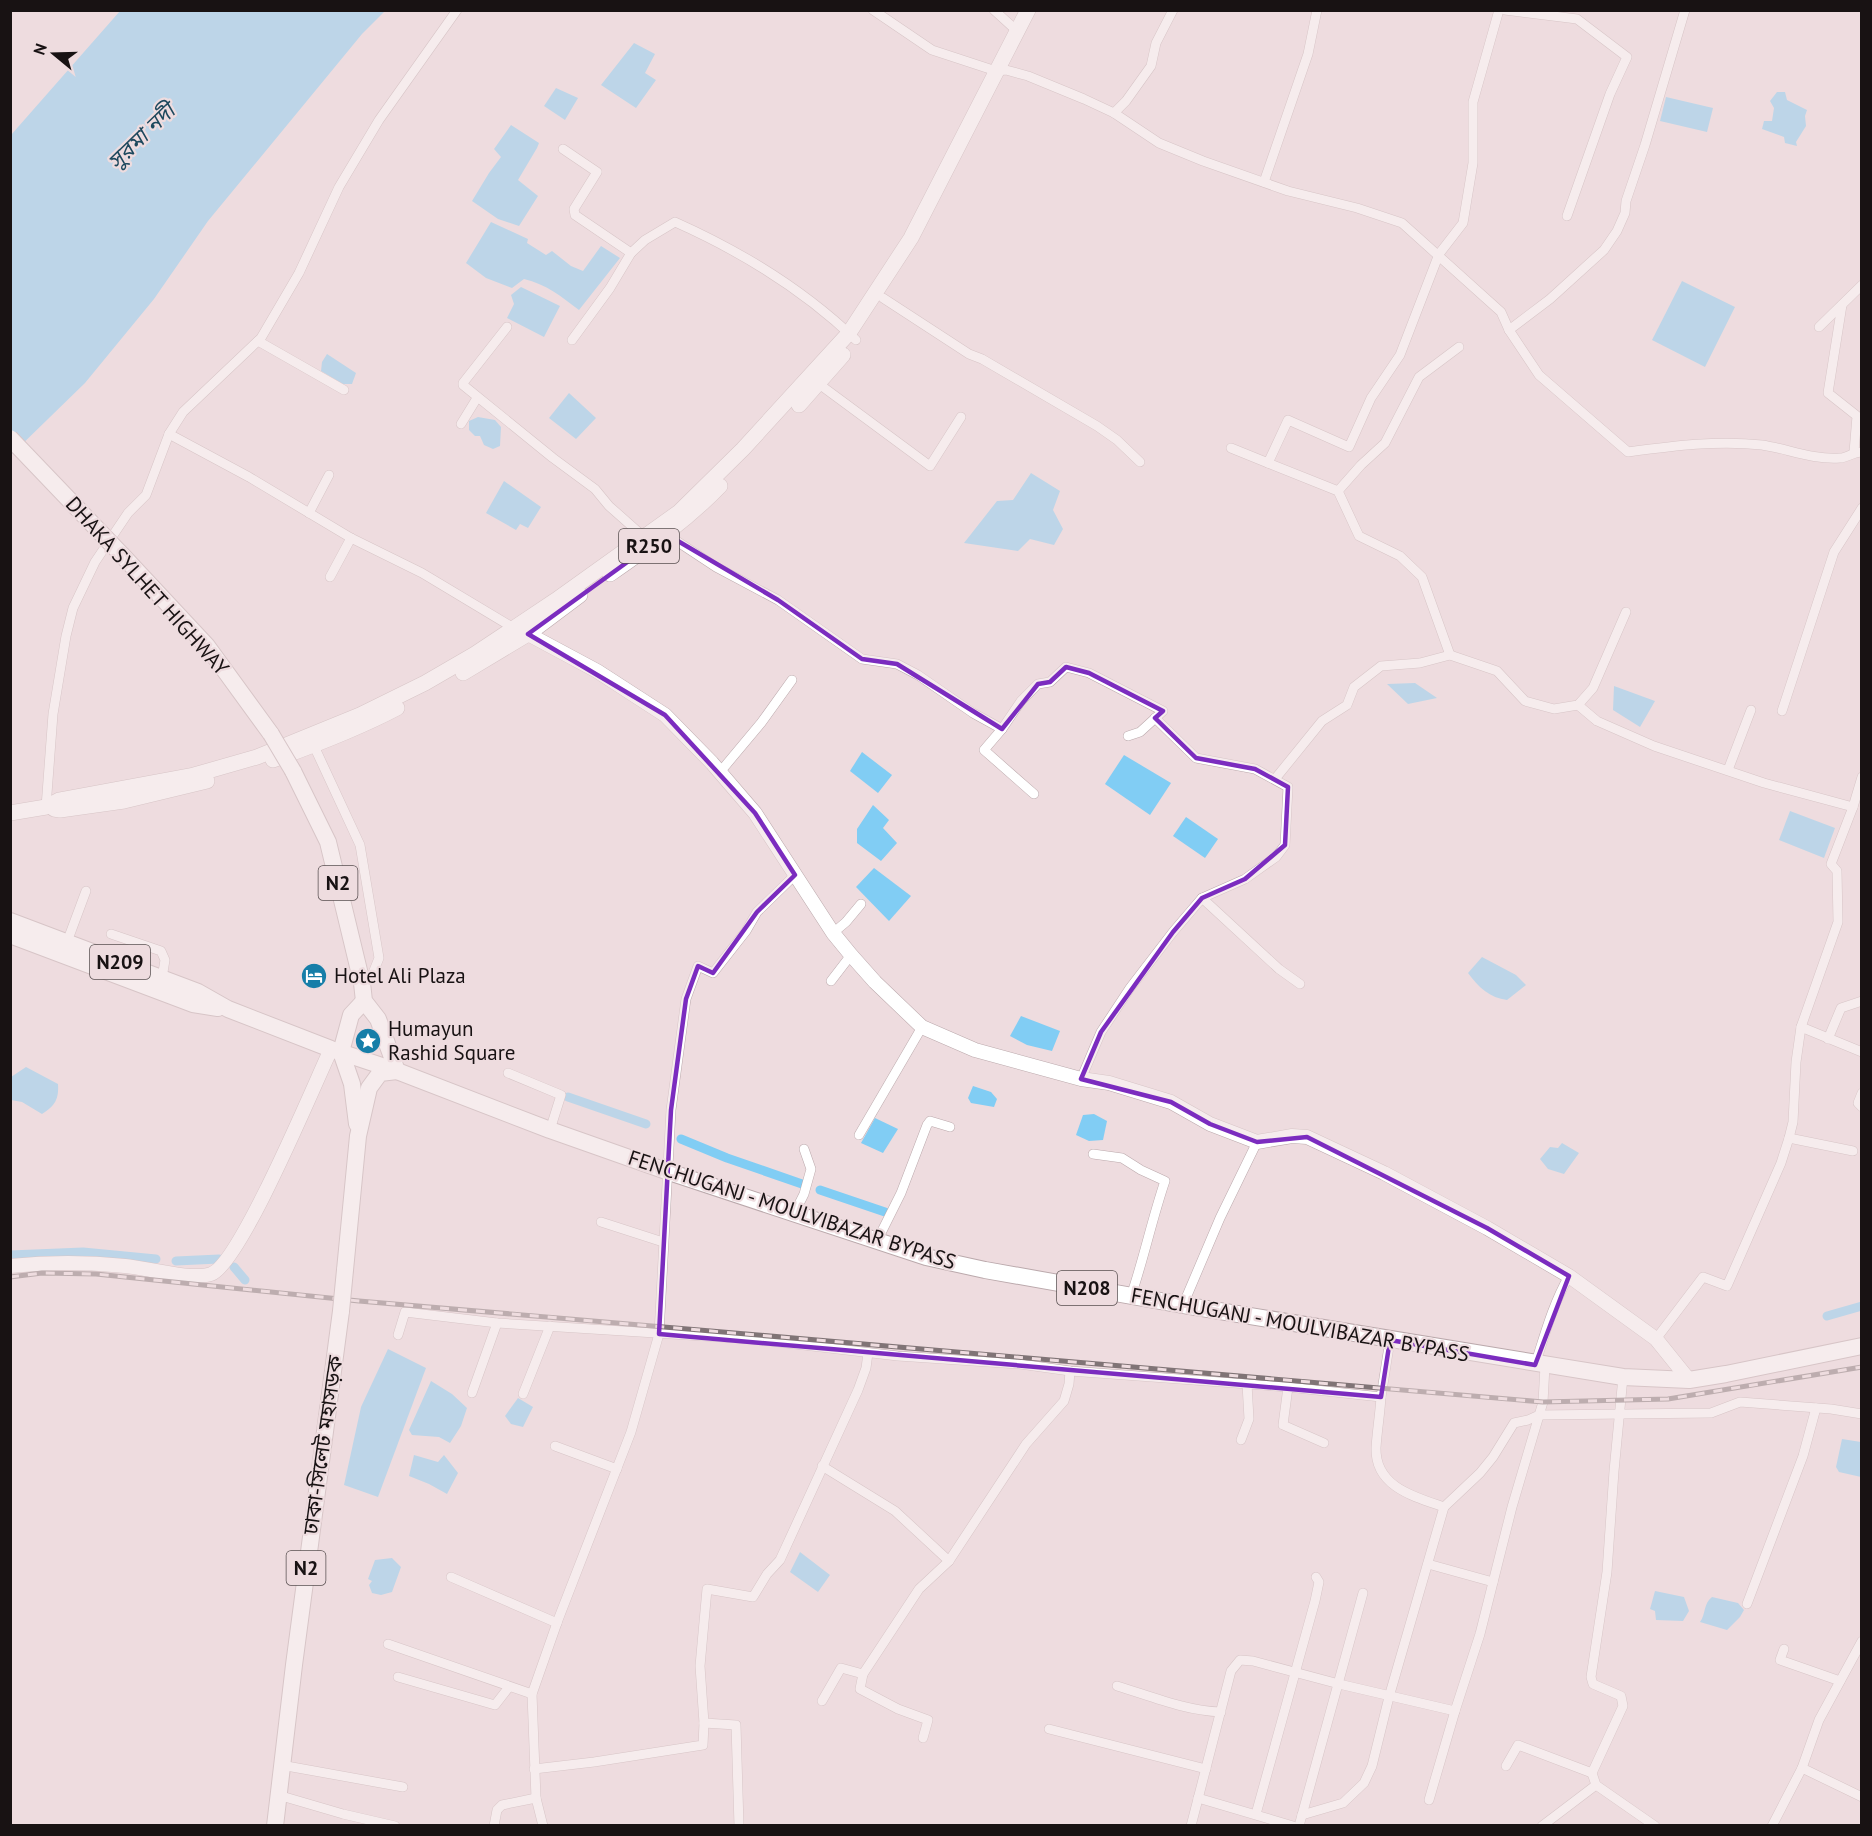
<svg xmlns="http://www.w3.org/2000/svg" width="1872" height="1836" font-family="'PT Sans','Noto Sans Bengali',sans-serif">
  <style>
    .water { fill: #81cdf4 }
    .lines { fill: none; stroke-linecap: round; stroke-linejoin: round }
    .canal { stroke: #81cdf4; stroke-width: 9 }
    .street-casing { stroke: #bba9ac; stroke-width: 10 }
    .secondary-casing { stroke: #bba9ac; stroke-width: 15 }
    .primary-casing { stroke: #bba9ac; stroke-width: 16 }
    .highway-casing { stroke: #bba9ac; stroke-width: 18 }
    .street { stroke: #fff; stroke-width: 9 }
    .secondary { stroke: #fff; stroke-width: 14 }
    .primary { stroke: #fff; stroke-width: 15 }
    .highway { stroke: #fff; stroke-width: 16 }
    .rail-casing { stroke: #807476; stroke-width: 5 }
    .rail { stroke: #eedcdf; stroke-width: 3; stroke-dasharray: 9; stroke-linecap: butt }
    .highway-bridge-casing { stroke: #bba9ac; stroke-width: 18; stroke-linecap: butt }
    .highway-bridge { stroke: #fff; stroke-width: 16 }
    .marked { fill: none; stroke: #7b2cbf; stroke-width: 4.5; stroke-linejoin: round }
    .labels { text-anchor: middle; stroke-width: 4.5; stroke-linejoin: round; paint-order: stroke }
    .shield { fill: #eedcdf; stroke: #584f50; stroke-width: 1.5 }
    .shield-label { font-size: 20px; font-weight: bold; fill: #181213 }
    .street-label { font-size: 21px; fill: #181213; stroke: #eedcdf }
    .poi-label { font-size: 21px; fill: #181213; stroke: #eedcdf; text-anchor: start }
    .water-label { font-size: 22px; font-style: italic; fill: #1d485d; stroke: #eedcdf }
  </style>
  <rect width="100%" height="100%" fill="#eedcdf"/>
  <g class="water">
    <path d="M120,11h265l-23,23 -154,187 -54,78 -69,84 -74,72v-320z"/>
    <path d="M634,43l21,11 -10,19 11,7 -20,28 -35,-23z"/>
    <path d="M556,88l22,10 -13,22 -21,-14z"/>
    <path d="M1777,92h8l2,8 20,10 -2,6 1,10 -10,16 1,4 -12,-3 -1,-6 -22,-8 2,-8h8l2,-13 -4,-7z"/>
    <path d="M1666,97l47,11 -6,24 -47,-11z"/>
    <path d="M511,125l28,18 -2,5 -19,32 20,16 -19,30 -21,-7 -26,-18 17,-28 12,-16 -7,-8z"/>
    <path d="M491,222l37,17 -1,4 19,12 6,-4 19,15 12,5 18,-25 19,12 -41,52c-17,-13 -33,-26 -55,-31l-12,9 -26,-10 -20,-15z"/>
    <path d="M1682,281l53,26 -30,60 -53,-27z"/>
    <path d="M521,287l39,19 -16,31 -37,-19 7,-14 -3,-9z"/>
    <path d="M327,354l29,19 -4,11h-9l-22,-13 1,-9z"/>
    <path d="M569,393l27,25 -20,21 -27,-21z"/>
    <path d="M478,417l17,3 6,7 -1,19 -7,3 -9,-4 -4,-9h-5l-6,-6v-9z"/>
    <path d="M1031,473l29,18 -7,19 10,19 -9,16 -24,-6 -12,12 -54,-8 33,-42 16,-1z"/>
    <path d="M504,481l37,26 -13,21 -8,-4 -4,6 -30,-17z"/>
    <path d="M1415,683l22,15 -29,6 -21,-20z"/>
    <path d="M1614,686l41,15 -15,26 -27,-17z"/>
    <path d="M862,752l30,23 -14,18 -28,-22z"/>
    <path d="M1124,755l47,28 -21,32 -45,-31z"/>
    <path d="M873,805l16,15 -6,8 14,15 -16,18 -24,-18v-14z"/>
    <path d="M1790,811l45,17 -11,30 -45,-18z"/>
    <path d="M1186,817l32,22 -13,19 -32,-22z"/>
    <path d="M874,868l37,28 -22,25 -33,-34z"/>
    <path d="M1482,957l34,18 10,10 -19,15c-17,-2 -29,-13 -39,-27z"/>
    <path d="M1021,1016l39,15 -8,20 -25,-6 -17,-9z"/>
    <path d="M26,1067l32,17c1,15 -3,22 -16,30l-20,-12 -11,-2v-23z"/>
    <path d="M973,1086l18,6 6,7 -3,8 -23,-4 -3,-5z"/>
    <path d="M1094,1114l13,7 -4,19 -14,1 -13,-6 7,-20z"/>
    <path d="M875,1118l23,11 -15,24 -22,-10z"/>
    <path d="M1562,1143l17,10 -15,21 -16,-5 -8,-10 10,-12 8,1z"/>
    <path d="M388,1349l38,19 -48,129 -34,-12 17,-78z"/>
    <path d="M431,1381l21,13 15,14 -6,18 -11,17 -11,-6 -27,-2 -3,-5z"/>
    <path d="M518,1398l15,9 -10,20 -12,-3 -6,-8z"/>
    <path d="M1842,1439l19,3v35l-22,-5 -3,-5z"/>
    <path d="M414,1455l24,7 6,-7 14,18 -11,21 -18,-10 -20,-8z"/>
    <path d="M800,1552l30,23 -12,17 -28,-20z"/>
    <path d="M392,1558l9,9 -9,25 -11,3 -9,-2 -3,-8 3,-4 -4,-2 7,-19z"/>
    <path d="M1655,1591l29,6 5,14 -6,10 -27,-1 -1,-9 -5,-2z"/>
    <path d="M1712,1597l26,6 6,7 -4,7 -13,13 -27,-8c6,-8 3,-18 12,-25z"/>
  </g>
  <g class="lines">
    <g class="canal">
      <path d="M568,1097l78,27"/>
      <path d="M681,1139l46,19 75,26"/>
      <path d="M820,1190l65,22"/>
      <path d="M10,1255l73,-3 73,7"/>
      <path d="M176,1261l43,-2"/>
      <path d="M234,1267l11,13"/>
      <path d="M1827,1316l35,-10"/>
    </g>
    <g class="street-casing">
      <g id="street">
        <path d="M873,10l59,40 64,21 10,-1 22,6 56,23 30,14 45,30 44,18 85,30 69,17 45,15 99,89 8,18 30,45 89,77c45,-6 89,-12 134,-7 26,4 51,15 78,13 7,0 13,-6 22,-6"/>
        <path d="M994,10l23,21"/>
        <path d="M1505,10l72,9 50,38 -17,37 -43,122"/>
        <path d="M1114,113l12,-12 25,-35 5,-23 17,-33"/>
        <path d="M563,149l34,23 -23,37 1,6 56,38"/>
        <path d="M1264,182l44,-128 9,-44"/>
        <path d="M883,298l86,56 13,5 115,67 20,14 23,22"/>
        <path d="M1842,305l-14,88 29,23 -3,36"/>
        <path d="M507,327l-44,56v2l90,73 42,31 14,17 35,31"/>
        <path d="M1819,327l43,-42"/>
        <path d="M1509,330l41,-31 54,-49 13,-19 8,-18 1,-12 19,-56 40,-135"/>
        <path d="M572,340l38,-52 21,-35 14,-13 30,-18c65,29 129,68 181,118"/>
        <path d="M258,341l86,49"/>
        <path d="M819,384l111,82 31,-49"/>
        <path d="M461,424l16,-26"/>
        <path d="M169,434l80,43 102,61 71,35 95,57"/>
        <path d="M1231,448l37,15 20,-43 61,27 22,-49 29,-43 39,-101 24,-31 10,-60v-61l26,-92"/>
        <path d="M1268,463l70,28 21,45 41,20 22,21 28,78"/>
        <path d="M1338,491l23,-26 24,-22 34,-66 40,-30"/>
        <path d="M309,513l20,-38"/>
        <path d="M666,534l50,33 62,33 84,59 35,5 21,11 55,38 29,16 -18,21 50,44"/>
        <path d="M330,577l21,-39"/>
        <path d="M1578,705l19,16 57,25 110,37 89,24"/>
        <path d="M1782,711l52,-159 28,-44"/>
        <path d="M1002,729l19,-28 17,-17 12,-2 16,-15 23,6 74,38 -23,21 -12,4"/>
        <path d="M314,746l46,99 19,113 -6,15 -11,10"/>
        <path d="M1728,770l23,-60"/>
        <path d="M720,772l41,-49 31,-43"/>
        <path d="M1275,779l47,-58 25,-16 7,-18 27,-21 39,-3 30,-8 47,16 28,30 29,8 24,-4 15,-17 33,-76"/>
        <path d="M46,807l7,-93 13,-78 7,-28 22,-46 33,-49 18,-18 23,-61 14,-22 78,-74 38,-65 40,-86 40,-67 78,-110"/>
        <path d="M1202,898l77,71 21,15"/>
        <path d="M833,933l13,-11 15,-18"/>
        <path d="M111,934l50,17 4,9 -3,18"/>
        <path d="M67,942l19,-51"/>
        <path d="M831,981l20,-26"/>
        <path d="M1801,1027l61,25"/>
        <path d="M1828,1039l13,-31 21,-7"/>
        <path d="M508,1073l53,22 -11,35"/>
        <path d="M1081,1079l20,-47 29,-44 43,-56 29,-34 43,-19 31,-22 9,-12 3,-58 -33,-18 -59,-11 -41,-40"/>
        <path d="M1862,1093l-4,10 4,4"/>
        <path d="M859,1135l63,-108"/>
        <path d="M1789,1138l64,13"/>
        <path d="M1093,1154l29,4 19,12 24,11c-13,38 -21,77 -34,115"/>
        <path d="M794,1214l10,-20 7,-25 -7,-20"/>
        <path d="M601,1222l62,20"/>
        <path d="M877,1241l24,-48 26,-68 3,-4 20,6"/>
        <path d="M1183,1305l37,-87 37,-76"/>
        <path d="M398,1335l7,-23 92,11 254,16 147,17 122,8 50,7 218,16 93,10 9,-57"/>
        <path d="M1656,1339l47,-62 24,9 54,-123 8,-25 4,-16 3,-60 5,-35 37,-105 -1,-51 -6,-7 22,-57 9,-30"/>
        <path d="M1535,1365c10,-31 18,-61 34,-89"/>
        <path d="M1623,1377l-9,94 -7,101 -16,105 2,7 28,12 2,10 -31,67 4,12 59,41"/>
        <path d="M1288,1387l-5,38 41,18"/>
        <path d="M472,1393l25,-70"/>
        <path d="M523,1394l27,-68"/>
        <path d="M1381,1397c-1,17 -4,34 -5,51 -1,39 39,49 68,59"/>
        <path d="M1241,1440l8,-21 -2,-35"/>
        <path d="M555,1446l62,23"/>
        <path d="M822,1466l73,45 54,50"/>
        <path d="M1428,1564l65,18"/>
        <path d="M451,1577l106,46"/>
        <path d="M1747,1604l56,-148 13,-48"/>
        <path d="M388,1644l144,50"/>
        <path d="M1784,1649l-4,11 60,21"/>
        <path d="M863,1674l-3,15 38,20 30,11 -5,18"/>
        <path d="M398,1677l97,28 14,-18"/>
        <path d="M1117,1686c33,10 69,25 104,26"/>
        <path d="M822,1701l19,-33 22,6 56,-85 30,-28 77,-117 38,-43 5,-17 1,-13"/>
        <path d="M1049,1729l157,40"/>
        <path d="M281,1765l122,22"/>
        <path d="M1506,1766l12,-21 74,28"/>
        <path d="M1802,1768l60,29"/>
        <path d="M534,1769l60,-7 109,-17 1,-22"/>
        <path d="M278,1795l65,19 52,12"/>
        <path d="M1198,1798l95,28"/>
        <path d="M1429,1800l26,-89"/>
        <path d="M1256,1814l59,-213 4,-19 -3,-5"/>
        <path d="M1302,1815l41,-12 21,-20 8,-17 17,-69 55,-190 36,-34 13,-16 21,-34 14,-3 11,-5 172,-2 29,-11 91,7 31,5"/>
        <path d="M494,1826l3,-16 5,-5 34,-7"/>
        <path d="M543,1826l-7,-28 -4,-104 26,-74 73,-188 28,-98 12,-224 15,-111 12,-33 15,7 33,-42 11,-19 38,-37"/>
        <path d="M739,1826l-3,-101 -32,-2 -4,-57 7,-77 46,8 14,-23 13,-14 78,-170 8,-22 2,-15"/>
        <path d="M1191,1826l40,-155 9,-11 13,1 86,23 116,27 25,-77 32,-127 31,-105 2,-36"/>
        <path d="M1299,1826l64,-233"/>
        <path d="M1542,1826l54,-41"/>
        <path d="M1772,1826l30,-58 17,-48 43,-79"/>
      </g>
    </g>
    <g class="secondary-casing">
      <g id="secondary">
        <path d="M528,634l69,37 68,44 47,48 43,50 78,120 18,22 24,27 47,45 53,23 106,29 28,4 62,19 39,22 47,18 35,-6 15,1 77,36 103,55 82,48 87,63 33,41"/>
        <path d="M10,1266c39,-4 77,-4 115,0 23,2 66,15 86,8 29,-10 103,-189 120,-225"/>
      </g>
    </g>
    <g class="primary-casing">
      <g id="primary">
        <path d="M799,405l44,-50"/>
        <path d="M610,574c39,-27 77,-54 110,-88"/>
        <path d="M463,673l65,-39 52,-39"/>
        <path d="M273,760c42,-15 84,-31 124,-52"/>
        <path d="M54,809l6,1 64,-9 83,-20"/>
        <path d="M10,813l36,-6 13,-7 135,-25 63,-18 103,-42 65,-32 50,-29 81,-54 123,-88 64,-63 106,-116 62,-95 117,-228"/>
      </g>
    </g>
    <g class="highway-casing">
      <g id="highway">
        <path d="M122,555l85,91 64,88"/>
        <path d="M293,771l35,71 34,141 2,18 14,18 19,52 -17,2 -11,15 -11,48 -13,134"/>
        <path d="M10,921l188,71 30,17 103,40 66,22 153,59 119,42 257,85 59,13 198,35 440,72 66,3 37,-6 136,-28"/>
        <path d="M10,935l183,69 25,4"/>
        <path d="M357,1124l-5,-40 -11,-32 10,-37 13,-14"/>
        <path d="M275,1826l19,-161 47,-354"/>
      </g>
    </g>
    <use href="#street" class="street"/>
    <use href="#secondary" class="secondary"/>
    <use href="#primary" class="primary"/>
    <use href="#highway" class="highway"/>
    <g class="rail-casing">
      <path id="rail" d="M10,1277l32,-4 54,1 263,27 1184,101 125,-3 194,-32"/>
    </g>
    <use href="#rail" class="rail"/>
    <g class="highway-bridge-casing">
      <g id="highway-bridge">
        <path d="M10,438l112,117"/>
        <path d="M271,734l22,37"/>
        <path d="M341,1311l4,-41"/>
      </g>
    </g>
    <use href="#highway-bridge" class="highway-bridge"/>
  </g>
  <path d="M0 0H1872V1836H0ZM666,534l112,66 84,59 35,5 105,65 36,-45 12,-2 16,-15 23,6 74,38 -8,7 41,40 59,11 33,18 -3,58 -40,34 -43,19 -29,34 -72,100 -20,47 90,23 39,22 47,18 50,-5 180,91 82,48 -34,89 -145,-25 -9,57 -722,-63 12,-224 15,-111 12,-33 15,7 44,-61 38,-37 -40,-62 -90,-98 -137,-81z" fill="#eedcdf" fill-opacity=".55" fill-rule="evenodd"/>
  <path class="marked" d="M666,534l112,66 84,59 35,5 105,65 36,-45 12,-2 16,-15 23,6 74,38 -8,7 41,40 59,11 33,18 -3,58 -40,34 -43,19 -29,34 -72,100 -20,47 90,23 39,22 47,18 50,-5 180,91 82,48 -34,89 -145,-25 -9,57 -722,-63 12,-224 15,-111 12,-33 15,7 44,-61 38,-37 -40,-62 -90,-98 -137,-81z"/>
  <defs>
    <g id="hotel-disc" transform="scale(1.35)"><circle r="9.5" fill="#167ea8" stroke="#eedcdf"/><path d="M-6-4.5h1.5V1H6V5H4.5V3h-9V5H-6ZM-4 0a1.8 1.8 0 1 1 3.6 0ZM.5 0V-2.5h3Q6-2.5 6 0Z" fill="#fff"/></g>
    <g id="sight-disc" transform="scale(1.35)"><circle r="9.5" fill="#167ea8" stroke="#eedcdf"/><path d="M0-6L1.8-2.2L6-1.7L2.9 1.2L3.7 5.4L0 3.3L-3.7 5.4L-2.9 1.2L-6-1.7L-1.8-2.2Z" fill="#fff"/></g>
  </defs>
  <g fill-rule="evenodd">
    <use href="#hotel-disc" x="314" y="976"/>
    <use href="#sight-disc" x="368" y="1041"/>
  </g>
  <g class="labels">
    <g class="shield">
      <rect x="619" y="529" width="60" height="34" rx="4.5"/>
      <rect x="318.5" y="866" width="39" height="34" rx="4.5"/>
      <rect x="90" y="945" width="60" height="34" rx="4.5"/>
      <rect x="1057" y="1271" width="60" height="34" rx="4.5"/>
      <rect x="286.5" y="1551" width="39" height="34" rx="4.5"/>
    </g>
    <g class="shield-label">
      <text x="649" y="553">R250</text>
      <text x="338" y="890">N2</text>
      <text x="120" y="969">N209</text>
      <text x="1087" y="1295">N208</text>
      <text x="306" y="1575">N2</text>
    </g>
    <g class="street-label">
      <text transform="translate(147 586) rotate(48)" y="7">DHAKA SYLHET HIGHWAY</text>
      <text transform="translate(792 1210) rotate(18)" y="7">FENCHUGANJ - MOULVIBAZAR BYPASS</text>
      <text transform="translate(1300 1325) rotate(10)" y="7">FENCHUGANJ - MOULVIBAZAR BYPASS</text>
      <text transform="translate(323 1445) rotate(-82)" y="7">ঢাকা-সিলেট মহাসড়ক</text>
    </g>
    <g class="poi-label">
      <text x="334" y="983">Hotel Ali Plaza</text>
      <text x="388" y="1036">Humayun<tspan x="388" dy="24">Rashid Square</tspan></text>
    </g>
    <g class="water-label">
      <text transform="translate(141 136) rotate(-44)" y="8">সুরমা নদী</text>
    </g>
  </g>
  <rect width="1872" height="1836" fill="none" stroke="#181213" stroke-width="24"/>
  <g transform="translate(54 54) rotate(289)" stroke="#eedcdf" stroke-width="4.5" paint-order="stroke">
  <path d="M0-4.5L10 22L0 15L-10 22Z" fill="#181213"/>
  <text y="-9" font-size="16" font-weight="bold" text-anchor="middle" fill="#181213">N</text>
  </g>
</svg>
